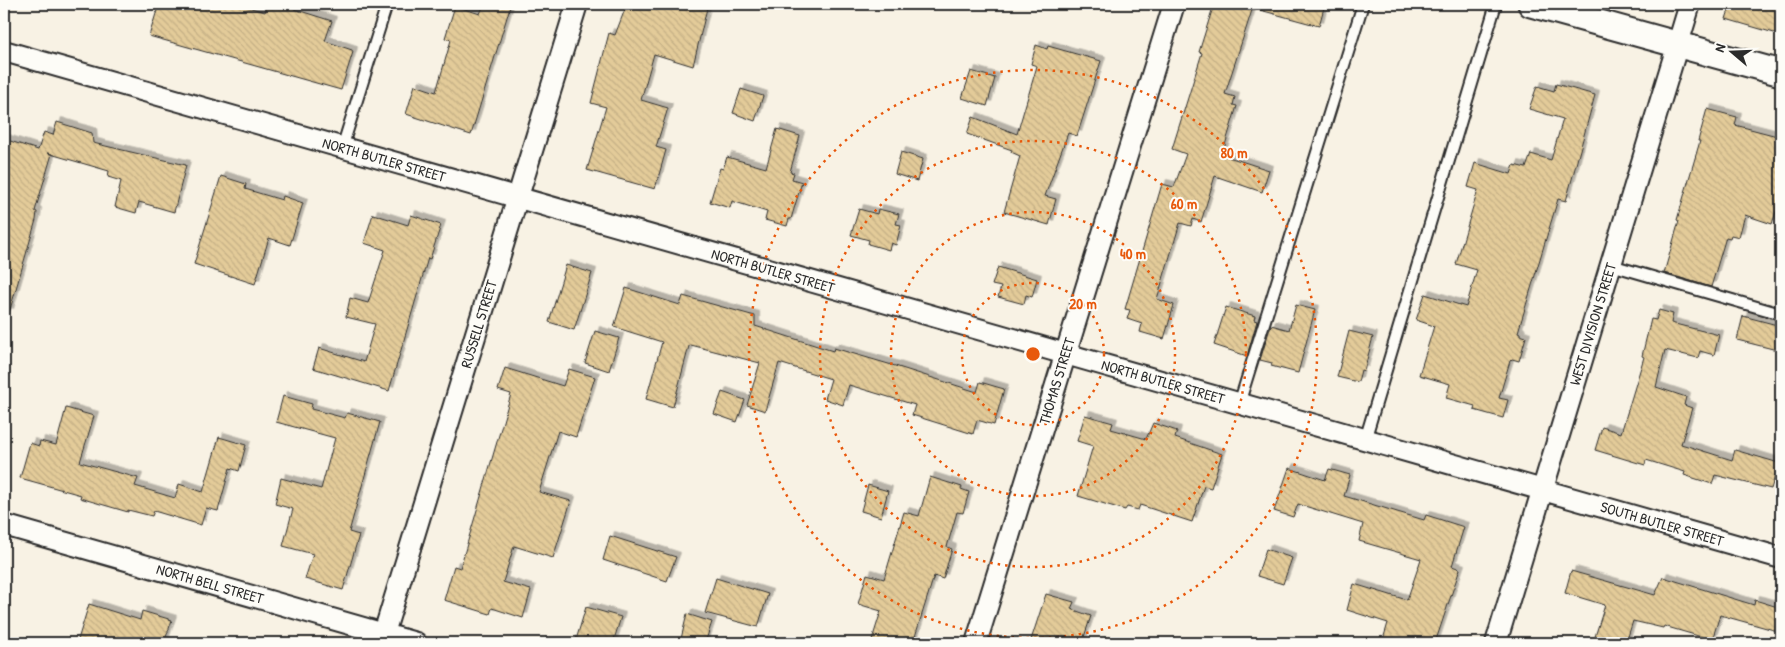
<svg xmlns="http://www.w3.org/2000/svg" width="1785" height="647" font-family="'Patrick Hand',sans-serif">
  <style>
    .building { fill: url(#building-back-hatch); stroke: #2b2b2b; filter: url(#shadow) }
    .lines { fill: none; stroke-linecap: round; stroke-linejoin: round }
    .service-casing { stroke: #2b2b2b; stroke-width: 14 }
    .minor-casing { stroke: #2b2b2b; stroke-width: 24 }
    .tertiary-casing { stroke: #2b2b2b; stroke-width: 29 }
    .service { stroke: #fdfcf7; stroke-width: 10 }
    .minor { stroke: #fdfcf7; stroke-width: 20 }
    .tertiary { stroke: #fdfcf7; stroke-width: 25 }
    .ring { fill: none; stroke: #e8590c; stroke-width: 2.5; stroke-dasharray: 2.5 5 }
    .labels { text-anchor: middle; stroke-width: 4; stroke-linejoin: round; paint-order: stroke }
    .street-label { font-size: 15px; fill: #2b2b2b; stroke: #fdfcf7 }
    .centre { fill: #e8590c; stroke: #fdfcf7; stroke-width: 2.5 }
    .ring-label { font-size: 15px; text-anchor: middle; font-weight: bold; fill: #e8590c; stroke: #fdfcf7; stroke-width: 4; stroke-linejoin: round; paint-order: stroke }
  </style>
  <defs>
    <pattern id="building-back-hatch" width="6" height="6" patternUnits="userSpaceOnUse" patternTransform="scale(1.25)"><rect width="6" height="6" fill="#e3cb99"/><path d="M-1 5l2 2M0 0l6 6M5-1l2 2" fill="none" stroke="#c3ae84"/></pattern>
    <filter id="shadow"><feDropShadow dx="4.5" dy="-4.5" stdDeviation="0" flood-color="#0004"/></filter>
  </defs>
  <rect width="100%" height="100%" fill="#f8f2e4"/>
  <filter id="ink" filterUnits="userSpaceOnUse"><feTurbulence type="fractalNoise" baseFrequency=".02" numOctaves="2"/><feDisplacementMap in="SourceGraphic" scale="10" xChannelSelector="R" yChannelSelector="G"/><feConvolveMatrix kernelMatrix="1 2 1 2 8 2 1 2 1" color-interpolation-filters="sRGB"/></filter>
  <g filter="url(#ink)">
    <g class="building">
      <path d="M159,4h78l28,8 3,-8h27l-1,5 38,12 -7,20 27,9 1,2 -12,38 -192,-54z"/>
      <path d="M484,4h27l-40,131 -65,-21 9,-29 21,7 15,-52 -6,-2 10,-32 25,8z"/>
      <path d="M627,4h81l-15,62 -39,-12 -13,46 27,8 -12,39 10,3 -11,39 -68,-19 19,-63 -15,-4 18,-70 6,2z"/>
      <path d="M1214,4h40l-29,90 10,3 -2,8 4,1 -15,49 47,15 -7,22 -47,-16 -14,46 -8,-3 -2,7 -11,-3 -23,76 17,6 -10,34 -24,-7 2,-8 -15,-5 3,-9 -5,-1 37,-125 12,3 12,-33 -14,-5 30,-96 -3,-1z"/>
      <path d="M1261,4h64l-6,22 -59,-16z"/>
      <path d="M1731,4h50v31l-55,-16z"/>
      <path d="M1036,45l11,4 1,-3 53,15 -24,75 -9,-3 -23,63 11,3 -7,26 -45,-13 16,-56 -9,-4 1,-2 -45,-16 6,-17 44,17 20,-68 -6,-2z"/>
      <path d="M971,71l24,7 -8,28 -25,-8z"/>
      <path d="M1556,84l39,11 -29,106 -8,-2 -40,133 2,1v2l6,2 -7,24 -7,-2 -2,2 -11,37 9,2 -5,18 -29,-8 1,-4 -29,-8 4,-14 -31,-9 15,-49 -18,-6 9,-26 41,13 11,-37 -21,-6 22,-74 -10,-3 7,-24 36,11 3,-9 12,3 5,-14 20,6 12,-41 -34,-10 8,-23 17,5z"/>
      <path d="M741,89l22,7 -8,25 -22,-8z"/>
      <path d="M1707,109l30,8 -2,8 46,12v59l-9,28 -27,-9 -6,22 -8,-2 -1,3 -4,-1 -15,50 -47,-14 15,-52 -2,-1 23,-79h-2z"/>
      <path d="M57,122l35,11 1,10 93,22 -12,47 -35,-10 -3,11 -21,-6 6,-26 -13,-4 1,-6 -62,-18 5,1 -17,57 2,1 -1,8 -27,93 -5,-1v-173l34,11 6,-18 9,3z"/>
      <path d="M777,129l23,7 -10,36 4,1 -2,6 10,3 -11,37h-2l-2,7 -22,-6 2,-8 -35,-11 -2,7 -20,-6 10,-34 3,1 4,-12 39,11z"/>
      <path d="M901,152l22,7 -6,22 -22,-7z"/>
      <path d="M221,176l25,8 -1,5 37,11 1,-4 20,7 -13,42 -21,-7 -14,46 -61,-20z"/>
      <path d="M859,209l18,5 1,-5 21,5 -3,10 5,1 -5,20 -5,-2 -2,7 -21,-6 1,-4 -18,-5z"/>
      <path d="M373,214l35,11 3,-10 30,10 -11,34 -2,-1 -39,133 -76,-23 6,-20 45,14 11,-38 -29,-7 4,-19 18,5 17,-53 -21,-7z"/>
      <path d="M566,265l26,8 -18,57 -25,-8z"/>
      <path d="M998,267l39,12 -5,18 -6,-2 -2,9 -26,-7 3,-10 -9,-2z"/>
      <path d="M626,288l54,17 3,-9 72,20v10l78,25 1,-3 58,17 85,27 3,-10 24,7 -10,36 -17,-5 -4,14 -61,-19 3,-10 -66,-20 -6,20 -18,-6 6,-20 -52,-16 -14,48 -18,-6 13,-42 -69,-18 -2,1 -16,61 -27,-8 16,-57 -48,-15z"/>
      <path d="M1296,305l19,5 -17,63 -27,-7 1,-3 -12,-3 11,-35 18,5z"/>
      <path d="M1226,307l29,9 -1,4 3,1 -10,35 -33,-11z"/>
      <path d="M1659,310l14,4 -2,9 48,12 -5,20 -14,-4 -2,7 -33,-8 -9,37 30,10 -2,8 8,3 -11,36 51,16 3,-10 44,13 -8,26 -56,-14 -3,9 -28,-9 1,-3 -39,-12 -1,5 -50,-15 7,-23 19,6 23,-76 -2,-1 9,-37 5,1z"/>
      <path d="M1743,316l38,10v25l-44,-11z"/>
      <path d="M595,331l24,7 -10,33 -24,-8z"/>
      <path d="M1349,331l24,6 -9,34 -3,-1 -3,12 -21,-5z"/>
      <path d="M505,368l58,18 6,-17 26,8 -19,60 -18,-6 -19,61 32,9 -18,57 -39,-12 -11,36 28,8 -8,28 -31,-10 -2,6 -46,-14 10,-34 6,2 51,-174 -13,-4z"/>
      <path d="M722,392l23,8 -8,22 -23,-8z"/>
      <path d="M283,396l29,8 -1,5 34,9 2,-5 33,9 -31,110 10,3 -16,55 -38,-11 8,-25 -30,-8 10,-37 -18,-5 6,-26 40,11 14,-51 -59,-16z"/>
      <path d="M66,408l28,8 -14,46 58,16 -3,8 40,12 4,-14 24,8 16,-55 27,8 -7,26 -9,-3 -12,43 -12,-3 -5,17 -47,-14 -2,5 -24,-6v2l-48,-14 1,-3 -61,-17 10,-35 9,3 1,-5 16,4z"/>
      <path d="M1085,415l28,8 -2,6 35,10 7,-16 24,8 -2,7 47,16 -11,34 -7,-2 -12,36 -52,-17 -2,5 -11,-3 -2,3 -47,-14 15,-50 -16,-5z"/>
      <path d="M1289,468l36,12 4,-11 21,6 -6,21 80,24 2,-5 38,12 -12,39 8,3 -25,74h-53l6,-20 -41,-13 7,-26 53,16 14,-41 -62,-18 4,-17 -65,-20 -5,13 -19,-6z"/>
      <path d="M930,477l32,10 -1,2 8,3 -6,21 -6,-1 -10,35 5,2 -9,30 -9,-3 -21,67h-42l10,-32 -23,-7 9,-30 17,5 20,-67 15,4z"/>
      <path d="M868,485l20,6 -7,26 -20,-6z"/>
      <path d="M610,536l66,21 -9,24 -64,-21z"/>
      <path d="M1266,549l26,9 -9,26 -26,-8z"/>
      <path d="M1571,571l84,24 8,-18 91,28 1,-5 26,8v24l-61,-17 -8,25 -48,-14 -1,2 -30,-7 -7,22h-33l12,-38 -40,-12z"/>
      <path d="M716,578l52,16 -10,33 -53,-14z"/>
      <path d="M1046,594l28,8 -3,7 20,7 -9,27h-52z"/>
      <path d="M89,604l51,16 2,-9 30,9 -8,23h-87z"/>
      <path d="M586,607l35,10 -8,26h-25l-12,-3z"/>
      <path d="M687,614l25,8 -7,21h-25z"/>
    </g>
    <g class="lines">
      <g class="service-casing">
        <g id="service">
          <path d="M342,148l45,-144"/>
          <path d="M1611,265l170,49"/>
          <path d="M1239,404l124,-400"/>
          <path d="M1365,440l131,-436"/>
        </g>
      </g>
      <g class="minor-casing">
        <g id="minor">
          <path d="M4,51l1777,507"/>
          <path d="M4,525l412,118"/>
          <path d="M381,643l196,-639"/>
          <path d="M976,643l198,-639"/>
          <path d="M1496,643l194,-639"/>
        </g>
      </g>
      <g class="tertiary-casing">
        <path id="tertiary" d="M1531,4l250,69"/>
      </g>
      <use href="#service" class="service"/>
      <use href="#minor" class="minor"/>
      <use href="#tertiary" class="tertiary"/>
    </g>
  </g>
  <g class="ring">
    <circle cx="1033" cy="354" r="71"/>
    <circle cx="1033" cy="354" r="142"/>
    <circle cx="1033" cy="354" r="213"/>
    <circle cx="1033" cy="354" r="284"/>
  </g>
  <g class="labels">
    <g class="street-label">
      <text transform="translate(384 160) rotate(16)" y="5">NORTH BUTLER STREET</text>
      <text transform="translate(773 271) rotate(16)" y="5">NORTH BUTLER STREET</text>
      <text transform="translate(479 324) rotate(-73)" y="5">RUSSELL STREET</text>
      <text transform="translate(1593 324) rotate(-73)" y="5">WEST DIVISION STREET</text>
      <text transform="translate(1057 381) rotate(-73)" y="5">THOMAS STREET</text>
      <text transform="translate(1163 382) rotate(16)" y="5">NORTH BUTLER STREET</text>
      <text transform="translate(1662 524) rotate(16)" y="5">SOUTH BUTLER STREET</text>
      <text transform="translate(210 584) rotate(16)" y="5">NORTH BELL STREET</text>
    </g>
  </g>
  <circle cx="1033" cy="354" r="8" class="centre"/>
  <g class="ring-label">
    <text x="1234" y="158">80 m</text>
    <text x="1184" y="209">60 m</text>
    <text x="1133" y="259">40 m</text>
    <text x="1083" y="309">20 m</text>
  </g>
  <rect width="1785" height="647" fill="none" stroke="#fdfcf7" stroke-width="20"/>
  <rect x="10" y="10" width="1765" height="627" fill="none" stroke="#2b2b2b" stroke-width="2" filter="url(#ink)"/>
  <g transform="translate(1732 52) rotate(289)" stroke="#fdfcf7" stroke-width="4" paint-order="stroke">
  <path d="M0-4L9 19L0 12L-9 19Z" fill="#2b2b2b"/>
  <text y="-8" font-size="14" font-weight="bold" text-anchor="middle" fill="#2b2b2b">N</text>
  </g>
</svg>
